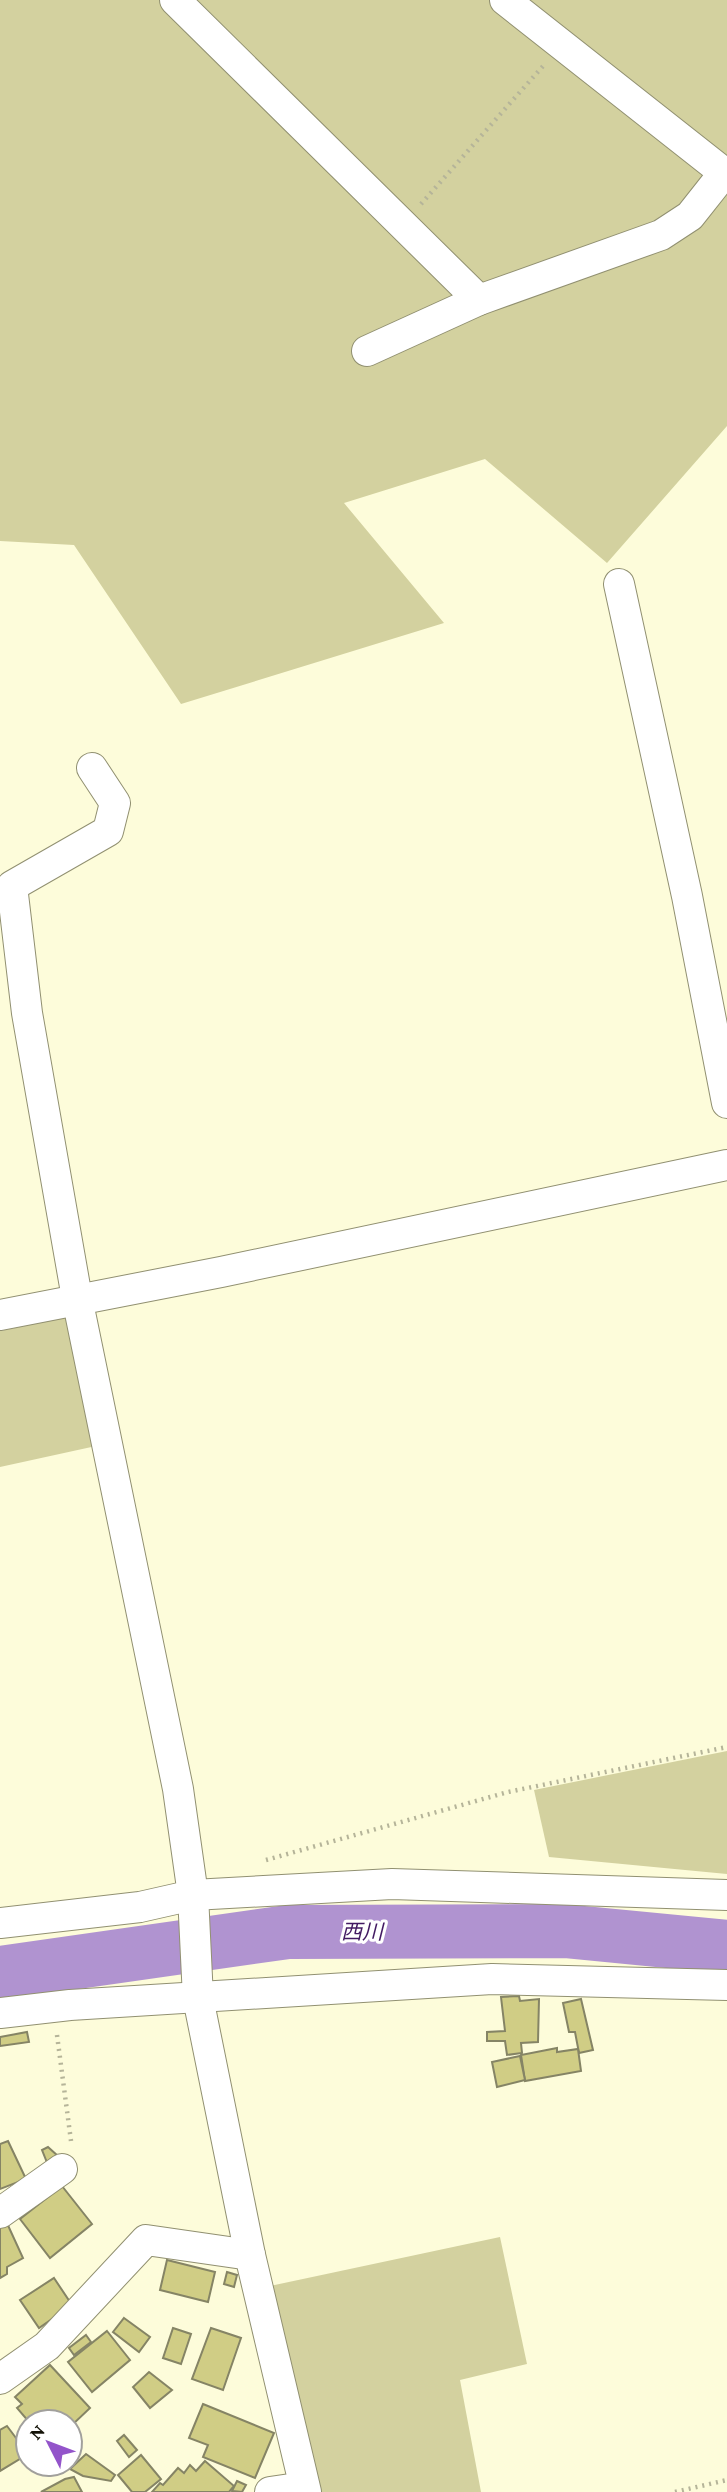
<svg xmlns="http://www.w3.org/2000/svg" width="727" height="2492" font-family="'Crimson Pro','Noto Sans JP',serif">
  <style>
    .green { fill: #d3d19f }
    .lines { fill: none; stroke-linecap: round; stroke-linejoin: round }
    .river { stroke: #b093d0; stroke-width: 54 }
    .building { fill: #d0cd85; stroke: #858465; stroke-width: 2 }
    .street-casing { stroke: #919071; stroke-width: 32 }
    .path { stroke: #b5b499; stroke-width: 4.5; stroke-dasharray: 2 5; stroke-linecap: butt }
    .street { stroke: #fff; stroke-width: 30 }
    .labels { text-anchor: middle; stroke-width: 6; stroke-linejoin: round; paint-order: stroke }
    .water-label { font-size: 21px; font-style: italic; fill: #421a62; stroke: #fff }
  </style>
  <rect width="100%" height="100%" fill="#fdfcda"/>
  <g class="green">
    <path d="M0,0h727v426l-120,137 -122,-104 -141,44 100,120 -263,81 -107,-159 -74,-4z"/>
    <path d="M68,1317l28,129 -96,21v-136z"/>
    <path d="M727,1751v123l-178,-17 -15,-67z"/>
    <path d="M500,2237l27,127 -67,16 21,112h-165l-46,-206z"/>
  </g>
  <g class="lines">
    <path class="river" d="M0,1973l288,-41 276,-1 163,16"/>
  </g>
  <g class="building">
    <path d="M519,1996l1,5 19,-2 -1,43 -17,1 1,10 -15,2 -2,-14h-18v-9l18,-1 -4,-34z"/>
    <path d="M581,1999l12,51 -14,3 -4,-21h-6l-6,-29z"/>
    <path d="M27,2032l2,10 -29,4v-9z"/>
    <path d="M557,2048v4l21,-3 3,22 -56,10 -4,-26z"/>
    <path d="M520,2056l5,24 -28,7 -5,-25z"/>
    <path d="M8,2141l18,38 -26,10v-45z"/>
    <path d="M48,2147l11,10 -11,8 -6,-15z"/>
    <path d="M62,2186l30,38 -42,34 -30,-39z"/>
    <path d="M6,2221l17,37 -16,9v7l-7,4v-54z"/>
    <path d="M167,2260l48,12 -7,30 -48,-12z"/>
    <path d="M227,2272l10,3 -3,12 -10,-3z"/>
    <path d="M54,2278l18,27 -33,23 -19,-28z"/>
    <path d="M124,2318l26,19 -11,15 -26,-20z"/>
    <path d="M173,2328l18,6 -10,30 -18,-6z"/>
    <path d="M211,2328l30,10 -18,52 -31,-11z"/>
    <path d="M107,2331l23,29 -38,32 -24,-30z"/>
    <path d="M86,2335l5,7 -17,13 -5,-7z"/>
    <path d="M50,2365l40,43 -20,19v-5l-6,-1 -35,1 -12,-14 5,-4 -7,-7z"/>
    <path d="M149,2372l23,18 -22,18 -17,-21z"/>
    <path d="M203,2404l71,29 -19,45 -52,-21 5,-12 -19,-7z"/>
    <path d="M7,2426l21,28 -28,17v-41z"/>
    <path d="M124,2435l13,15 -8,7 -12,-16z"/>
    <path d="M86,2454l29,21 -4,6 -28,-5 -13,-7z"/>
    <path d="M141,2455l20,24 -16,13h-13l-14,-17z"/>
    <path d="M205,2461l29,25 -5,6h-77l8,-9 3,2 15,-17 6,5 6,-8 6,6z"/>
    <path d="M74,2477l8,15h-41l24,-13z"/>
    <path d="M237,2481l9,4 -4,7 -10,-1z"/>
  </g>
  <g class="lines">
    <g class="street-casing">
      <g id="street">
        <path d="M175,0l304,300"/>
        <path d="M505,0l222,175"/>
        <path d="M367,351l112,-51 182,-65 29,-19 34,-43"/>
        <path d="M619,584l68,312 40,207"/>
        <path d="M92,768l23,35 -7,28 -96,55 15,127 50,285 101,491 15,106 5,103 52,257 56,237"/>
        <path d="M0,1315l221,-43 506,-107"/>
        <path d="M0,1923l140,-16 53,-12 199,-11 335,11"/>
        <path d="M0,2013l70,-8 422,-26 235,6"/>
        <path d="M0,2213l62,-44"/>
        <path d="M0,2379l47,-33 99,-106 104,15"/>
        <path d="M270,2492l34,-5"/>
      </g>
    </g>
    <g class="path">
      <path d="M421,204l122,-138"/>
      <path d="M266,1860l242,-68 219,-45"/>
      <path d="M57,2035l14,106"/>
      <path d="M675,2492l52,-12"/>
    </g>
    <use href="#street" class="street"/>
  </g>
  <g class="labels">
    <g class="water-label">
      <text x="362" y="1939">西川</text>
    </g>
  </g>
  <g transform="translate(49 2443) rotate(312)"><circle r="33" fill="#ffffff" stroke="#a1a09c" stroke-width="2"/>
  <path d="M0-5L12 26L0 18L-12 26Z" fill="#9354ca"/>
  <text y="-10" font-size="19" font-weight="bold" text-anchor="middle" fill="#131207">N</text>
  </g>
</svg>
